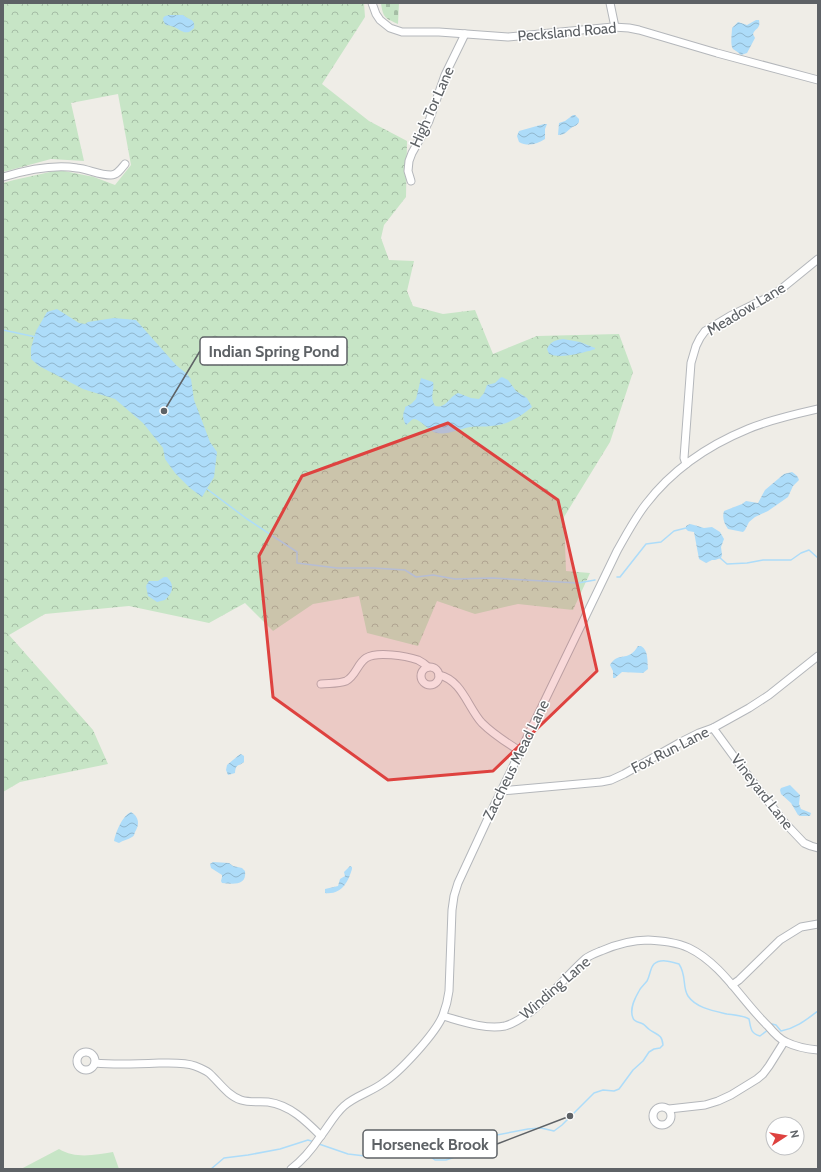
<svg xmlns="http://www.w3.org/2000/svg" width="821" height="1172" font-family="Cabin,sans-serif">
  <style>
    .forest { fill: url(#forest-crowns) }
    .cemetery { fill: url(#cemetery-stones) }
    .green { fill: #c7e5c6 }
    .water { fill: url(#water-waves) }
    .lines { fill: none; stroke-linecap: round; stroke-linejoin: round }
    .stream { stroke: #addcf9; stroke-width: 1.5 }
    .minor-casing { stroke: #b4b7bb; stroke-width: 9 }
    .minor { stroke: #fff; stroke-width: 7 }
    .marked { fill: #de423f; fill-opacity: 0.2; stroke: #de423f; stroke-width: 3; stroke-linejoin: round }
    .labels { text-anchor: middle; stroke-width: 3; stroke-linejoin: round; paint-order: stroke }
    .street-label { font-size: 15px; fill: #5e6266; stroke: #fff }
    .leader { fill: none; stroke: #5e6266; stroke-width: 1.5 }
    .callout-dot { fill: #5e6266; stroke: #fff; stroke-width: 1.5 }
    .callout { fill: #fff; stroke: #5e6266; stroke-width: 1.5 }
    .callout-label { font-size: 16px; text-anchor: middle; font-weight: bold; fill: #5e6266 }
  </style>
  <defs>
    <pattern id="forest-crowns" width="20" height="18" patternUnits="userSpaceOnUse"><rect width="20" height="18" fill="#c7e5c6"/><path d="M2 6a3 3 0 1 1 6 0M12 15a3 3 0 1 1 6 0" fill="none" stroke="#a5bda5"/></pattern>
    <pattern id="cemetery-stones" width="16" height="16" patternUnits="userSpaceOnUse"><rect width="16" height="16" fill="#c7e5c6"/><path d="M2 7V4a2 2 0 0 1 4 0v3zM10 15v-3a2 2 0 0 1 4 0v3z" fill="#a5bda5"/></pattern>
    <pattern id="water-waves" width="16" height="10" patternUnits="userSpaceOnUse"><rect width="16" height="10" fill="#addcf9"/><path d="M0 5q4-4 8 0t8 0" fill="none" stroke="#90b6cd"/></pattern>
  </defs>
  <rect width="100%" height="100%" fill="#efede7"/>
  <path class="forest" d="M3,3h361l1,14 -43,67 47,37 38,20 -1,56 -22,28 -3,13 8,22 25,1 -7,30 6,15 30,8 32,-4 18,44 44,-18 82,-2 14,38 -23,70 -46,75 2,54 24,2 -17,37 -55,-6 -43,10 -38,-13 -19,45 -51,-13 -8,-37 -46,8 -40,27 -28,-28 -36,20 -80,-17 -84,8 -36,21 84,95 15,34 -88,18 -17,10v-609l11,-3 45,-10 35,7 21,8 16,-20 -13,-71 -47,9 13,58 -33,-2 -48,13z"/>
  <path class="cemetery" d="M381,3h18l-1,21c-13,-6 -15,-6 -17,-21z"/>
  <path class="green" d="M59,1149c17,10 35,6 54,3l6,17h-98z"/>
  <g class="water">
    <path d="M169,15h14c6,5 13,4 11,13 -9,10 -14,0 -23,-2 -2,-1 -5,0 -6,-2 -1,-1 -2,-4 -2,-6l2,-2z"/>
    <path d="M756,20h3c2,9 -4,8 -6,14l2,4 -8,15 -6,2c-2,-2 -5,-4 -8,-6 -3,-4 -1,-16 -1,-21l6,-6 9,3z"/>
    <path d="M573,115h2l4,4v3c-2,4 -5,4 -8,6 -5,4 -6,7 -13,7l1,-12 6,-2z"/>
    <path d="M544,124h3l-2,5v10c-8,5 -17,8 -26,3l-2,-6 2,-5z"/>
    <path d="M57,309l22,14 6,1 3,-2 26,-4 22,2 40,45 11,9 4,5 3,21 16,42 7,10 -3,25 -12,20 -12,-9 -15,-15 -10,-14 -2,-11 -20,-25 -28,-24 -32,-10 -44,-23 -8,-7v-11l5,-17 11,-19z"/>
    <path d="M563,339l17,3 15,6v1c-12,4 -35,10 -46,5l-2,-5c3,-7 8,-9 16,-10z"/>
    <path d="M502,377l6,3 8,11 11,7 5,9c-12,10 -24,18 -41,19 -7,1 -14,0 -21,1 -11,2 -22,8 -33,6 -8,-1 -17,-15 -24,-14 -2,1 -5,5 -7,6 -3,-5 -4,-10 -1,-16v-2l6,-3 5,-5 5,-21 12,4c2,9 -4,14 2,24 9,2 12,-4 17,-9 2,-2 4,-3 6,-4l13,5 8,1 5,-6 3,-8 8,-2 5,-5z"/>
    <path d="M792,472c3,2 6,4 7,8l-6,6 -5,11 -20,14 -13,6 -6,5 -4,8 -2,2 -15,-3c-4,-6 -6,-11 -4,-18l18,-7 4,-3 12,2 7,-13 19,-16z"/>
    <path d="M690,524l4,1 10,3 8,-1 8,5 4,7 -3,8 1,8 -1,3 -6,2h-3l-6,3 -7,-4 -5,-27 -6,-1 -2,-2v-3z"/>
    <path d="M164,577h3c8,8 6,16 -2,23l-8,2 -9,-6 -2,-10 3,-5h9z"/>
    <path d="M638,646h3c8,5 6,15 7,23l-5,4 -21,-1 -7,6h-2v-7l-3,-6c7,-11 12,-6 21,-11 3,-2 5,-5 7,-8z"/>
    <path d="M241,754l3,2v6c-6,5 -8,1 -9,11l-7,2 -2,-5 1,-5 12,-10z"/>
    <path d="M790,785l10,10 -1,9 2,5 10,4 -1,3h-9l-3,-1 -7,-12 -10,-9 -1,-4 1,-2z"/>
    <path d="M131,812c8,5 9,12 4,20 -1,3 -1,4 -3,5 -4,3 -9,3 -13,6l-5,-2c2,-9 8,-25 17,-29z"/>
    <path d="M213,862l16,1 4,3 9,2 3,3c2,15 -12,13 -23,12l-1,-2 1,-4v-2l-11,-7 -1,-4z"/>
    <path d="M350,866l2,1v2c-4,13 -10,26 -27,24v-4l13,-3 2,-7 5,-3 -1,-4z"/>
  </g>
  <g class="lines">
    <g class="stream">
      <path d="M3,330l33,7"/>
      <path d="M207,489l40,30 50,33v11l40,5h37l31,2 11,7 17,-2 22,4 37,-1 86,5 17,-3"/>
      <path d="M719,557l8,7 20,-1 16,-3h28l10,-7 8,-3 9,8"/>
      <path d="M617,577h3l26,-33 15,-2 13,-11 12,-3"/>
      <path d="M771,1026l1,-2 4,1 5,6c15,-3 25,-11 37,-20"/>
      <path d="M319,1144l29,10 17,2 44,-8 15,4 11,8h11l9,-3 12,-12 14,-7 47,-9 13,-1 13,3 8,-6 32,-32 9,-3 11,1 5,-2 3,-4 11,-15 10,-9 6,-9 5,-3 6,-1 3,-3c-1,-11 -6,-10 -13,-15 -3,-2 -5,-5 -7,-6 -4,-2 -9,-2 -10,-6 -4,-9 2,-20 6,-27 2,-4 5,-6 8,-10 3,-5 3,-13 7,-17 7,-6 18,-2 25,0 8,12 3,23 9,32 8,12 26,15 39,18 8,1 15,1 22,5 2,9 1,14 11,17l9,-7"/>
      <path d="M211,1169l13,-11 24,-3 32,-6 28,-9 6,2"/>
    </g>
    <g class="minor-casing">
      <g id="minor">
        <path d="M372,3l4,11 4,6 10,8 12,4h37l69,5 105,-10 16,1 10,2 78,23 101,27"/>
        <path d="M610,3l5,24"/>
        <path d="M3,177c23,-7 50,-13 74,-9 11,1 22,7 34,7 6,0 10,-6 14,-11"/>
        <path d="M411,181l-3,-10 1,-10 3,-8 9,-16 8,-16 16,-46 20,-41"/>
        <path d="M686,464l-2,-6 7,-95 5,-17 4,-8 5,-7 25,-15 45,-22 43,-35"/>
        <circle cx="430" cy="676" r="9"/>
        <path d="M439,675c23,5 29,33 43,48 11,11 25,20 38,28"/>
        <path d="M321,684c8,-1 17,0 25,-3 10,-5 11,-17 20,-23 11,-7 40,-2 52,2 4,2 7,4 10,7"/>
        <path d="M713,728l33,45 39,50 19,20 7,3 7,2"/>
        <path d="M501,791l100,-9 10,-2 13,-6 57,-32 18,-9 14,-5 36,-20 20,-13 49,-39"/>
        <path d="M732,985l7,-5 41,-40 21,-13 17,-3"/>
        <path d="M443,1016c18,5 42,14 62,10 11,-3 20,-10 28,-16 19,-15 34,-35 52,-51 5,-4 11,-6 16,-8 16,-7 30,-11 47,-11 14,1 28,2 41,8 33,16 53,53 79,78 5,6 11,13 18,16 10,5 21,7 32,8"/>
        <circle cx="86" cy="1061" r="9"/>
        <path d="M95,1063c21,2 43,1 64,0 12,0 26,-1 36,3 5,2 10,4 14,7 10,9 19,23 32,27 9,3 18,1 27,2 22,3 38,19 53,34"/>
        <circle cx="662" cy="1116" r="9"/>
        <path d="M669,1109l36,-4 13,-4 13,-6 26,-16 6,-5 6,-8 15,-24"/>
        <path d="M291,1169c12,-9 21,-20 29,-32 8,-10 14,-22 24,-31 11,-10 27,-14 39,-23 17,-11 53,-50 60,-68 3,-8 5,-16 6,-24l3,-81 2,-14 4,-13 32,-69 127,-263c9,-16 18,-33 29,-47 26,-34 63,-59 102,-75 21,-9 48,-15 70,-20"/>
      </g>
    </g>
    <use href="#minor" class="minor"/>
  </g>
  <path class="marked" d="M448,423l110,77 39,171 -104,100 -105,9 -115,-83 -14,-141 43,-80z"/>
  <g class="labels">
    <g class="street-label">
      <text transform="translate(567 32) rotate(-5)" y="5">Pecksland Road</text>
      <text transform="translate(432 107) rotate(-66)" y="5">High Tor Lane</text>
      <text transform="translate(746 309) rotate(-31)" y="5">Meadow Lane</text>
      <text transform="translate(670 750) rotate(-27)" y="5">Fox Run Lane</text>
      <text transform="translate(516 760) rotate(-64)" y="5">Zaccheus Mead Lane</text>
      <text transform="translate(762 792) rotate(52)" y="5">Vineyard Lane</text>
      <text transform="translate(555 988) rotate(-41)" y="5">Winding Lane</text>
    </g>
  </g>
  <path class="leader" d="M164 411L200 351M570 1116L497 1144"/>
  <g class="callout-dot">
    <circle cx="164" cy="411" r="4"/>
    <circle cx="570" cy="1116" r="4"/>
  </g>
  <g class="callout">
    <rect x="200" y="337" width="147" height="28" rx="4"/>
    <rect x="363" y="1130" width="134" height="28" rx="4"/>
  </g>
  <g class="callout-label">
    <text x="274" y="357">Indian Spring Pond</text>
    <text x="430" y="1150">Horseneck Brook</text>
  </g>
  <rect width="821" height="1172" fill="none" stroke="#5e6266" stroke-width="8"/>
  <g transform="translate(785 1136) rotate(78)"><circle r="19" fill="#ffffff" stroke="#bfc0c2"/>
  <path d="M0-3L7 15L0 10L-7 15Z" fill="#de423f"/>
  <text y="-6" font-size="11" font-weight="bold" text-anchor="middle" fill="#5e6266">N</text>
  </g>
</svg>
